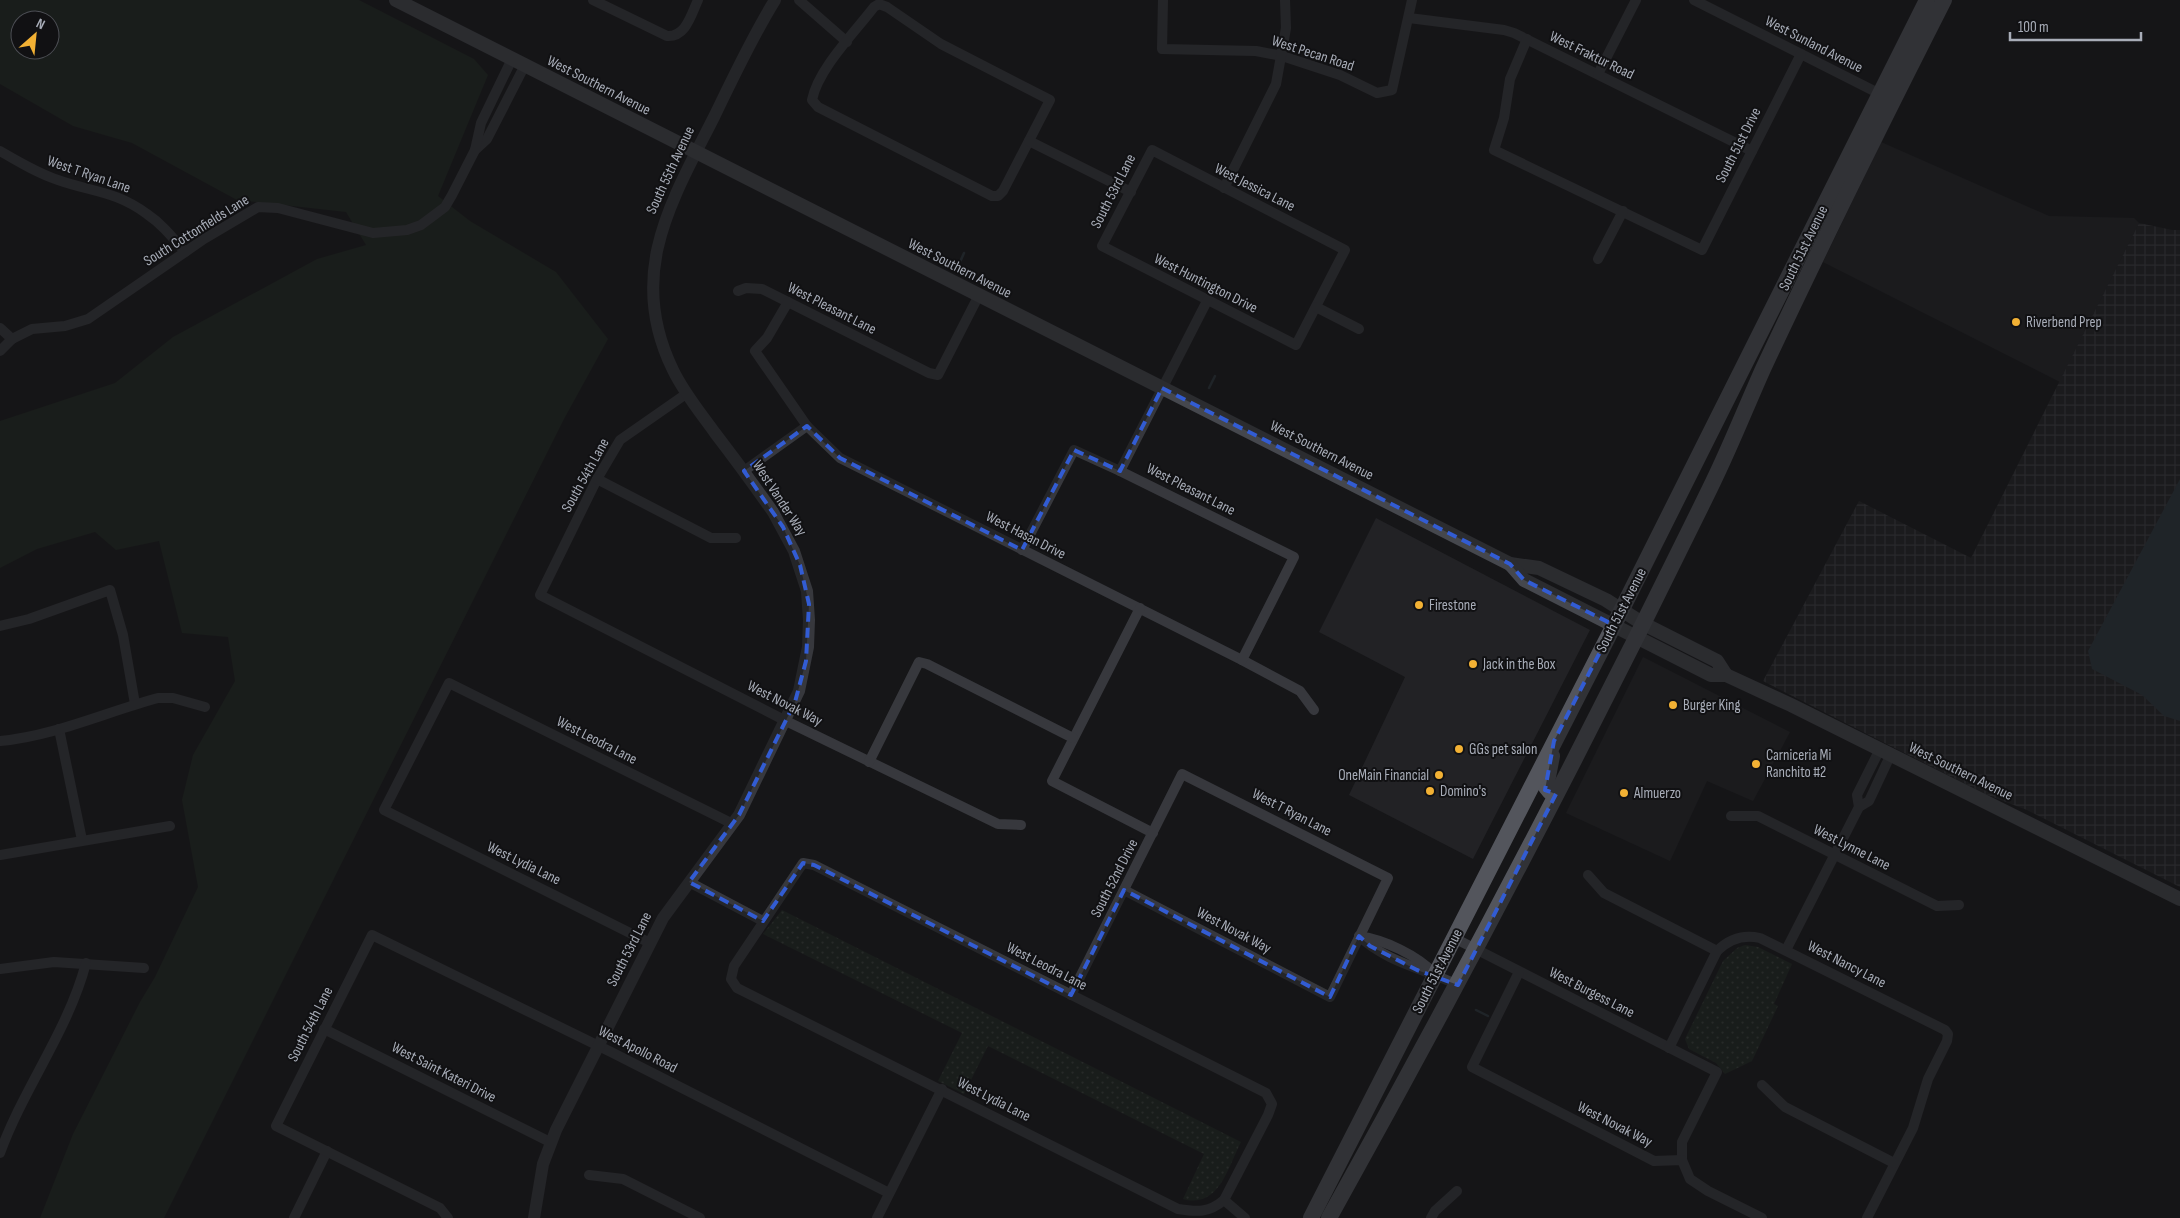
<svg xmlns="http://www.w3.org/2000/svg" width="2180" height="1218" font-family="'Sofia Sans Condensed',sans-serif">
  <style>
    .built { fill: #222225 }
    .industrial { fill: url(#industrial-grid) }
    .grass { fill: #1e261f; fill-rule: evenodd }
    .park { fill: url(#park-dots) }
    .water { fill: #2c353c }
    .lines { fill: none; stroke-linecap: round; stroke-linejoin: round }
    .stream { stroke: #2c353c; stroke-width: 2.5 }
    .minor { stroke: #37383d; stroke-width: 10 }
    .tertiary { stroke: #37383d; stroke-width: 12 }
    .secondary { stroke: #45474d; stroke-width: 14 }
    .primary { stroke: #53555c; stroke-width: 16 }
    .marked { fill: none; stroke: #325cd3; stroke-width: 4; stroke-dasharray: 10 6; stroke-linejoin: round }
    .poi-dot { fill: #f2b134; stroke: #111113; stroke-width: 2 }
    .labels { text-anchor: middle; stroke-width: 4; stroke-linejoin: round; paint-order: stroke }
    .street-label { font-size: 15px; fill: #a8adb8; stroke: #111113 }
    .poi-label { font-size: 15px; fill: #a8adb8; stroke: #111113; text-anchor: start }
  </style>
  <defs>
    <pattern id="industrial-grid" width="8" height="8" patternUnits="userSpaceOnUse" patternTransform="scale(1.25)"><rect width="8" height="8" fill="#222225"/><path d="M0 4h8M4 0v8" fill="none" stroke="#3f3f43"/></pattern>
    <pattern id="park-dots" width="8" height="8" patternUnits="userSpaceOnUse" patternTransform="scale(1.25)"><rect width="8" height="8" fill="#1e261f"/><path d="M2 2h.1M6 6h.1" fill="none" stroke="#3c433d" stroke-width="1.8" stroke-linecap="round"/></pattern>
  </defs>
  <rect width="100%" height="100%" fill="#161618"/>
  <g class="built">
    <path d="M1881,142l168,74 85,2 5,5 -79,159 -237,-120z"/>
    <path d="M1376,518l214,112 -117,229 -124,-64 56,-118 -86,-45z"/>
    <path d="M1643,657l147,75 -37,69 -46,-20 -37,80 -104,-48z"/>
  </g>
  <path class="industrial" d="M2139,223l33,7h8v657l-153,-77 -42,-16 -222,-113 96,-180 112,57z"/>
  <path class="grass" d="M0,0h359l115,59 14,16 -50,121 32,25 86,51 52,67 -44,80 -400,799h-124l33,-84 67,-132 15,-25 43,-90 -16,-87 11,-45 42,-74 -7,-44 -46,-4 -23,-92 -43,9 -21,-18 -58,17 -37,19v-147l115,-38 58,-46 144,-78 49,-14 -20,-33 -109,-12 -105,-57 -59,-17 -73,-42zM20,20h30v30h-30z"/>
  <g class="park">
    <path d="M782,910l459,232c-13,25 -22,67 -58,57l21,-45 -216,-108 -24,48 -26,-13 24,-48 -199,-99z"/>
    <path d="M1745,945l13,2 34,17 -18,40 4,2 -26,55 -27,13 -9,-11 -27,-14 -4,-10 38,-78 14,-13z"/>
  </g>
  <path class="water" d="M2180,479v242l-16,-5 -22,-21 -50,-26 -4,-18z"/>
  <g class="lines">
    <g class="stream">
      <path d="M960,262l4,-9"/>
      <path d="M1209,388l6,-12"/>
      <path d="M1476,1010l12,6"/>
    </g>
    <g class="minor">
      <path d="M593,0l74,36c19,1 24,-21 31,-36"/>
      <path d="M799,0l48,42"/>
      <path d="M1163,0l-1,49 94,2 26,5 58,19 37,18 15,-3 20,-90"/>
      <path d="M1694,0l190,96"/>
      <path d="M879,4l8,3 54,37 109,56 -47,91 -5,5h-6l-174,-89 -6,-7c6,-31 43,-68 62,-93z"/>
      <path d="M1409,18l95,12 10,3 238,118"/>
      <path d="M1527,39l-17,40 -6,39 -10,32 208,100 99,-196"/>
      <path d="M1598,74l38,-74"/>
      <path d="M1029,141l102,51"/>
      <path d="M475,150l12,-11 38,-74"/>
      <path d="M1152,150l193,100 -49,95 -194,-99z"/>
      <path d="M0,151c19,11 37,22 58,29 34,12 58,11 89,34 15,10 26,24 38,38"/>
      <path d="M1224,188l52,-104 10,-56 -1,-28"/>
      <path d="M1598,259l25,-48"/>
      <path d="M738,291l8,-3 16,1 167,84 9,2 41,-80"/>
      <path d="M788,302l-21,36 -12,13 52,75 33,32 402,202 58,31 14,19"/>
      <path d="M1316,307l43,22"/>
      <path d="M0,328l12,11"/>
      <path d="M0,351l12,-12 20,-10 33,-3 23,-7 116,-80 54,-32 20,1 95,25 34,-3 14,-5 24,-18 7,-12 23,-45 6,-27 31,-64"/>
      <path d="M686,394l-66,46 -23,39 -57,116 246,126 212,103 23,1"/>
      <path d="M744,471l63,-45"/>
      <path d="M1120,471l87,-170"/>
      <path d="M597,479l114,59h25"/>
      <path d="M1022,550l52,-100 46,21 174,86 -52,103"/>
      <path d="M1140,608l-88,173 101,52"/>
      <path d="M0,626l29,-7 81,-29 13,45 12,69"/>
      <path d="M59,729l23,111"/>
      <path d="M0,741c54,-5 106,-29 158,-43h15l32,9"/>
      <path d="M869,762l50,-100 8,2 146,74"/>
      <path d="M1859,807l-2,-12 23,-46"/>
      <path d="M1731,816h27l179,90 22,-1"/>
      <path d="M0,855l170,-29"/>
      <path d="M803,863l11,2 452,228 6,11 -4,11 -44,85c-15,13 -27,12 -46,9l-441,-221 -6,-9 3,-13z"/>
      <path d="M1588,875l16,18 113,58"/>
      <path d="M689,882l74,39"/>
      <path d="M1359,936c27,26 66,33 99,49"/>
      <path d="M1359,936c26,4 58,19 76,38"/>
      <path d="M1454,938l263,134 -35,70v18"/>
      <path d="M650,943l-266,-133 65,-127 284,141"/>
      <path d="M1786,950l73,-143 10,-6 22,-47"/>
      <path d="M0,969l54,-7 90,6"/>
      <path d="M1519,972l-47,95 182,94 28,-1 8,19 18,12 54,27"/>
      <path d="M1071,995l111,-221 206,104 -58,119 -206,-107"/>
      <path d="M324,1029l226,113"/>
      <path d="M1669,1048l48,-97c12,-12 26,-17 43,-13l185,92 3,4 -1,7 -19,38 -15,49 -46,90"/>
      <path d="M1762,1085l23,22 109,56"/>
      <path d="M0,1153c24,-66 68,-122 86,-190"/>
      <path d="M589,1175l34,4 77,39"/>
      <path d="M1224,1200l21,18"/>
      <path d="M294,1218l33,-67"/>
      <path d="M448,1218l-8,-10 -164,-82 96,-191 239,117 278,141"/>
      <path d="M877,1218l65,-129"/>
      <path d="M1431,1218l4,-7 22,-20"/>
    </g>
    <path class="tertiary" d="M534,1218l9,-54 13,-34 107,-212 76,-103 60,-124 9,-44 1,-27 -2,-29 -13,-40 -21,-39c-19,-27 -38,-53 -58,-79 -15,-21 -31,-40 -42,-63 -47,-96 -2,-168 41,-253 19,-39 38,-80 61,-117"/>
    <g class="secondary">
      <path d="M396,0l1114,564 29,4 67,32 36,23 75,38 9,14"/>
      <path d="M1510,564l14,16 187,95h15l65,30 389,194"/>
    </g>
    <g class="primary">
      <path d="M1552,756l-6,31 4,5 6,2"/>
      <path d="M1311,1218l297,-581 319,-637"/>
      <path d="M1329,1218c135,-242 263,-487 384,-736 18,-37 33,-75 50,-113 58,-124 119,-247 181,-369"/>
    </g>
  </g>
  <path d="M0 0H2180V1218H0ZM1162,388l348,176 14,16 90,45 -60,116 -9,49 11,4 -98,191 -41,-15 -47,-24 -11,-10 -29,61 -206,-107 -53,105 -257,-130 -11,-2 -40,58 -74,-39 50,-67 56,-113 11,-41 3,-57 -9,-39 -17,-38 -39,-56 63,-45 33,32 182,92 52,-100 46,21z" fill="#161618" fill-opacity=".55" fill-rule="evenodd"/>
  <path class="marked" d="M1162,388l348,176 14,16 90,45 -60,116 -9,49 11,4 -98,191 -41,-15 -47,-24 -11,-10 -29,61 -206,-107 -53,105 -257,-130 -11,-2 -40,58 -74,-39 50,-67 56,-113 11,-41 3,-57 -9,-39 -17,-38 -39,-56 63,-45 33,32 182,92 52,-100 46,21z"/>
  <g class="poi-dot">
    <circle cx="2016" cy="322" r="5"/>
    <circle cx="1419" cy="605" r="5"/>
    <circle cx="1473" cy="664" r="5"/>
    <circle cx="1673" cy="705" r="5"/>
    <circle cx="1459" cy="749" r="5"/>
    <circle cx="1756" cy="764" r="5"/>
    <circle cx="1439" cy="775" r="5"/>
    <circle cx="1430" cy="791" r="5"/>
    <circle cx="1624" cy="793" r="5"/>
  </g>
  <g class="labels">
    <g class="street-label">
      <text transform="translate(1814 44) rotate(27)" y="5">West Sunland Avenue</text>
      <text transform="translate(1313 53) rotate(18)" y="5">West Pecan Road</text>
      <text transform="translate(1592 55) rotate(26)" y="5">West Fraktur Road</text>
      <text transform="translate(599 85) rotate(27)" y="5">West Southern Avenue</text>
      <text transform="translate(1738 145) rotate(-63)" y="5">South 51st Drive</text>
      <text transform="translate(670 170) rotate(-65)" y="5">South 55th Avenue</text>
      <text transform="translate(89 174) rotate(19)" y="5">West T Ryan Lane</text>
      <text transform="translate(1255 187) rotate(27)" y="5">West Jessica Lane</text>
      <text transform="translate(1113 191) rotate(-63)" y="5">South 53rd Lane</text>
      <text transform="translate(196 230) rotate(-32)" y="5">South Cottonfields Lane</text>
      <text transform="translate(1803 248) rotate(-64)" y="5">South 51st Avenue</text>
      <text transform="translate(960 268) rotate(27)" y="5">West Southern Avenue</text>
      <text transform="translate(1206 283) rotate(27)" y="5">West Huntington Drive</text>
      <text transform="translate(832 308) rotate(27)" y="5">West Pleasant Lane</text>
      <text transform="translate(1322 450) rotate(27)" y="5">West Southern Avenue</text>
      <text transform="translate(585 475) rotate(-61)" y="5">South 54th Lane</text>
      <text transform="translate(1191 489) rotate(27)" y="5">West Pleasant Lane</text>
      <text transform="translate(780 498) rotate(57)" y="5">West Vander Way</text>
      <text transform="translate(1026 535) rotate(27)" y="5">West Hasan Drive</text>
      <text transform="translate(1621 610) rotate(-63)" y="5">South 51st Avenue</text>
      <text transform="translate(785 703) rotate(27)" y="5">West Novak Way</text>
      <text transform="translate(597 740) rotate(27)" y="5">West Leodra Lane</text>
      <text transform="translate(1961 771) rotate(26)" y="5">West Southern Avenue</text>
      <text transform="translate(1292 812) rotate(27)" y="5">West T Ryan Lane</text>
      <text transform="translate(1852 847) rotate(27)" y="5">West Lynne Lane</text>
      <text transform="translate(524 863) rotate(26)" y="5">West Lydia Lane</text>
      <text transform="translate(1114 878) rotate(-63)" y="5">South 52nd Drive</text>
      <text transform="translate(1234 930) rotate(28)" y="5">West Novak Way</text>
      <text transform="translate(629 949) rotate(-63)" y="5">South 53rd Lane</text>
      <text transform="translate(1847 964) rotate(27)" y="5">West Nancy Lane</text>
      <text transform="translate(1047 966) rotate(27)" y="5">West Leodra Lane</text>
      <text transform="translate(1437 971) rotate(-63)" y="5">South 51st Avenue</text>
      <text transform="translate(1592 992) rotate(27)" y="5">West Burgess Lane</text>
      <text transform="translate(310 1024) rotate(-63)" y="5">South 54th Lane</text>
      <text transform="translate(638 1049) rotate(27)" y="5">West Apollo Road</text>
      <text transform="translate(444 1072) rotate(27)" y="5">West Saint Kateri Drive</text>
      <text transform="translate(994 1099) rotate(27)" y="5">West Lydia Lane</text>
      <text transform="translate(1615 1124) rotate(27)" y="5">West Novak Way</text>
    </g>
    <g class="poi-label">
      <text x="2026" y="327">Riverbend Prep</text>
      <text x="1429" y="610">Firestone</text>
      <text x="1483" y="669">Jack in the Box</text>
      <text x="1683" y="710">Burger King</text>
      <text x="1469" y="754">GGs pet salon</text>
      <text x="1766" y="760">Carniceria Mi<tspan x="1766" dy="17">Ranchito #2</tspan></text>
      <text x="1429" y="780" text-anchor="end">OneMain Financial</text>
      <text x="1440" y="796">Domino's</text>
      <text x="1634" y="798">Almuerzo</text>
    </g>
  </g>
  <g transform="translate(35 35) rotate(27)"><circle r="24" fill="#111113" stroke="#4d4f55"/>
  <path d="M0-4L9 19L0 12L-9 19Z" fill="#f2b134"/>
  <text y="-8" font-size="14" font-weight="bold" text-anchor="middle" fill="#a8adb8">N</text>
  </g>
  <path d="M2010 32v8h131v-8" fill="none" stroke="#a8adb8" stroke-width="2.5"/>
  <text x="2018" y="32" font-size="15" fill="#a8adb8" stroke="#111113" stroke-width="4" paint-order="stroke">100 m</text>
</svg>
